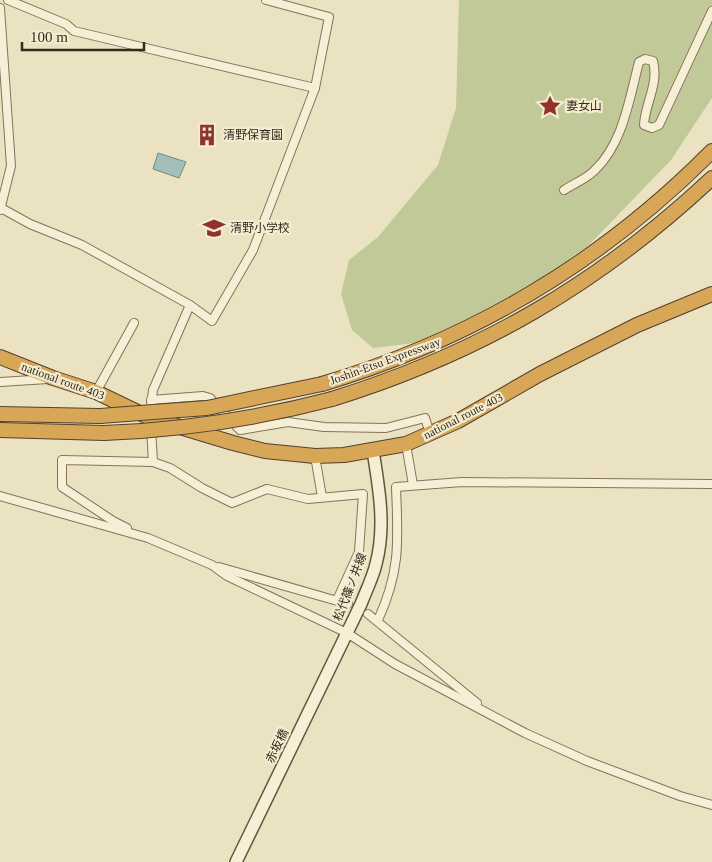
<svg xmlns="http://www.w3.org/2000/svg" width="712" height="862" font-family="'Times New Roman','Noto Sans JP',serif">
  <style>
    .green { fill: #c0c997 }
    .water { fill: #a4beb8; stroke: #6c8c86 }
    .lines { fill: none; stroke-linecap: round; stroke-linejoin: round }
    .street-casing { stroke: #84735a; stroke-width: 10 }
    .secondary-casing { stroke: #66543d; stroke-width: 14 }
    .highway-casing { stroke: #52412e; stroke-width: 16 }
    .street { stroke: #f7efd5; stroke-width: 8 }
    .secondary { stroke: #f7efd5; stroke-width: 11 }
    .highway { stroke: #d7a656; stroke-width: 14 }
    .highway-bridge-casing { stroke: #52412e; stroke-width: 16; stroke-linecap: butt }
    .highway-bridge { stroke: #d7a656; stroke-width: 14 }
    .labels { text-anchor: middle; stroke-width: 4.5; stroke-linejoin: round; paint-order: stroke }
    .poi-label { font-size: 12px; fill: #352a1e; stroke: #f3ecd1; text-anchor: start }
    .street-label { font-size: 12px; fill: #352a1e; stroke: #f3ecd1 }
  </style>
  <rect width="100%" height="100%" fill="#ebe2c2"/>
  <path class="green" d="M459,0h253v98l-41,62 -82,85 -57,40 -59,31 -58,27 -42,5 -21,-18 -11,-36 8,-34 29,-23 60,-72 18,-57z"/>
  <path class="water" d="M158,153l28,9 -7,16 -26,-9z"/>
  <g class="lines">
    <g class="street-casing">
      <g id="street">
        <path d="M8,0l58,24 8,7 241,57"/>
        <path d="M0,8l11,158 -11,44"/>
        <path d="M564,190c9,-6 22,-11 30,-19 29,-27 35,-71 45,-109l6,-3 8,2c6,24 -8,42 -9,64l8,3 7,-3 53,-114"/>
        <path d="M1,208l29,16 52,21 108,60 -37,85 -3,24"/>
        <path d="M190,305l22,16 41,-71 62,-162 14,-71 -63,-17"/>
        <path d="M0,382l48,-3"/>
        <path d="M96,392l38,-69"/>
        <path d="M151,400l52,-4 7,2 30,32 48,-8 36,5 62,1 39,-10 5,15"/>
        <path d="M151,428l2,34"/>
        <path d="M406,444l7,41"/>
        <path d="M315,456l7,41"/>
        <path d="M0,496l148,42 64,27 15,11 120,57 48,31 130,69 62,28 93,35 32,9"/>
        <path d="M127,528l-14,-7 -51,-34v-27l91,2 17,6 32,20 30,15 35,-14 41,10 55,-5 -4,58 -22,48"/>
        <path d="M219,567l129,37"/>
        <path d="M368,614l109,89"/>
        <path d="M378,620c23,-50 20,-80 18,-133l66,-5 250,2"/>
      </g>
    </g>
    <g class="secondary-casing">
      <path id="secondary" d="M236,862l125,-258c5,-13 12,-27 15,-40 10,-37 3,-76 -3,-113"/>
    </g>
    <g class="highway-casing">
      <g id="highway">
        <path d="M0,357l53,21 43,14 54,26 83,25 32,8 50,5 29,-1 62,-11 52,-23 82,-47 97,-49 75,-31"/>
        <path d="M322,384c151,-45 279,-121 390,-233"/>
        <path d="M332,399c148,-46 267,-115 380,-221"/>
        <path d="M0,414l100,2"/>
        <path d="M0,430l104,3"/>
      </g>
    </g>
    <use href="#street" class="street"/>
    <use href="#secondary" class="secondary"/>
    <use href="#highway" class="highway"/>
    <g class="highway-bridge-casing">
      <g id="highway-bridge">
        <path d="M100,416l107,-8 115,-24"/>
        <path d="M104,433c78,-3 152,-14 228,-34"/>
      </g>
    </g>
    <use href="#highway-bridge" class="highway-bridge"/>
  </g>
  <defs>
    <g id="sight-bare" transform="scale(1.725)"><path d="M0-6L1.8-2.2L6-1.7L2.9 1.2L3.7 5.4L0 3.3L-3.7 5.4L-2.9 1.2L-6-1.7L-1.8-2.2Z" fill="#90322d" stroke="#f3ecd1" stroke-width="2.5" paint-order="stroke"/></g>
    <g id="building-bare" transform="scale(1.725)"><path d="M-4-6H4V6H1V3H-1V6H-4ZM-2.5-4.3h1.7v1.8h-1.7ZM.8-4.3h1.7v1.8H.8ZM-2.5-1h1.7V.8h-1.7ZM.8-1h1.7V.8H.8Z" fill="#90322d" stroke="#f3ecd1" stroke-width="2.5" paint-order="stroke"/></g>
    <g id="school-bare" transform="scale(1.725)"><path d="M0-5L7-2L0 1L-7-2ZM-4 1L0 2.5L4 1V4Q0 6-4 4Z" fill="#90322d" stroke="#f3ecd1" stroke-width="2.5" paint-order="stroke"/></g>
  </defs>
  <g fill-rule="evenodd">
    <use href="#sight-bare" x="550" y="106"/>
    <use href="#building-bare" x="207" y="135"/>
    <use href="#school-bare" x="214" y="228"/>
  </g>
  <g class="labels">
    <g class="poi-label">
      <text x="566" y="110">妻女山</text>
      <text x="223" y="139">清野保育園</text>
      <text x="230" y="232">清野小学校</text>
    </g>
    <g class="street-label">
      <text transform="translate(385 361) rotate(-20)" y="4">Joshin-Etsu Expressway</text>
      <text transform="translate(63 381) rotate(20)" y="4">national route 403</text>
      <text transform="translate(463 416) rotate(-27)" y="4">national route 403</text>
      <text transform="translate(350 587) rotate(-69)" y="4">松代篠ノ井線</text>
      <text transform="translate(277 746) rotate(-64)" y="4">赤坂橋</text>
    </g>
  </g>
  <path d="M22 42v8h122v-8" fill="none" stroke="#352a1e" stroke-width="2.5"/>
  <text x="30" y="42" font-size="15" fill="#352a1e" stroke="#f3ecd1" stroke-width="4" paint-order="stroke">100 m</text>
</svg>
